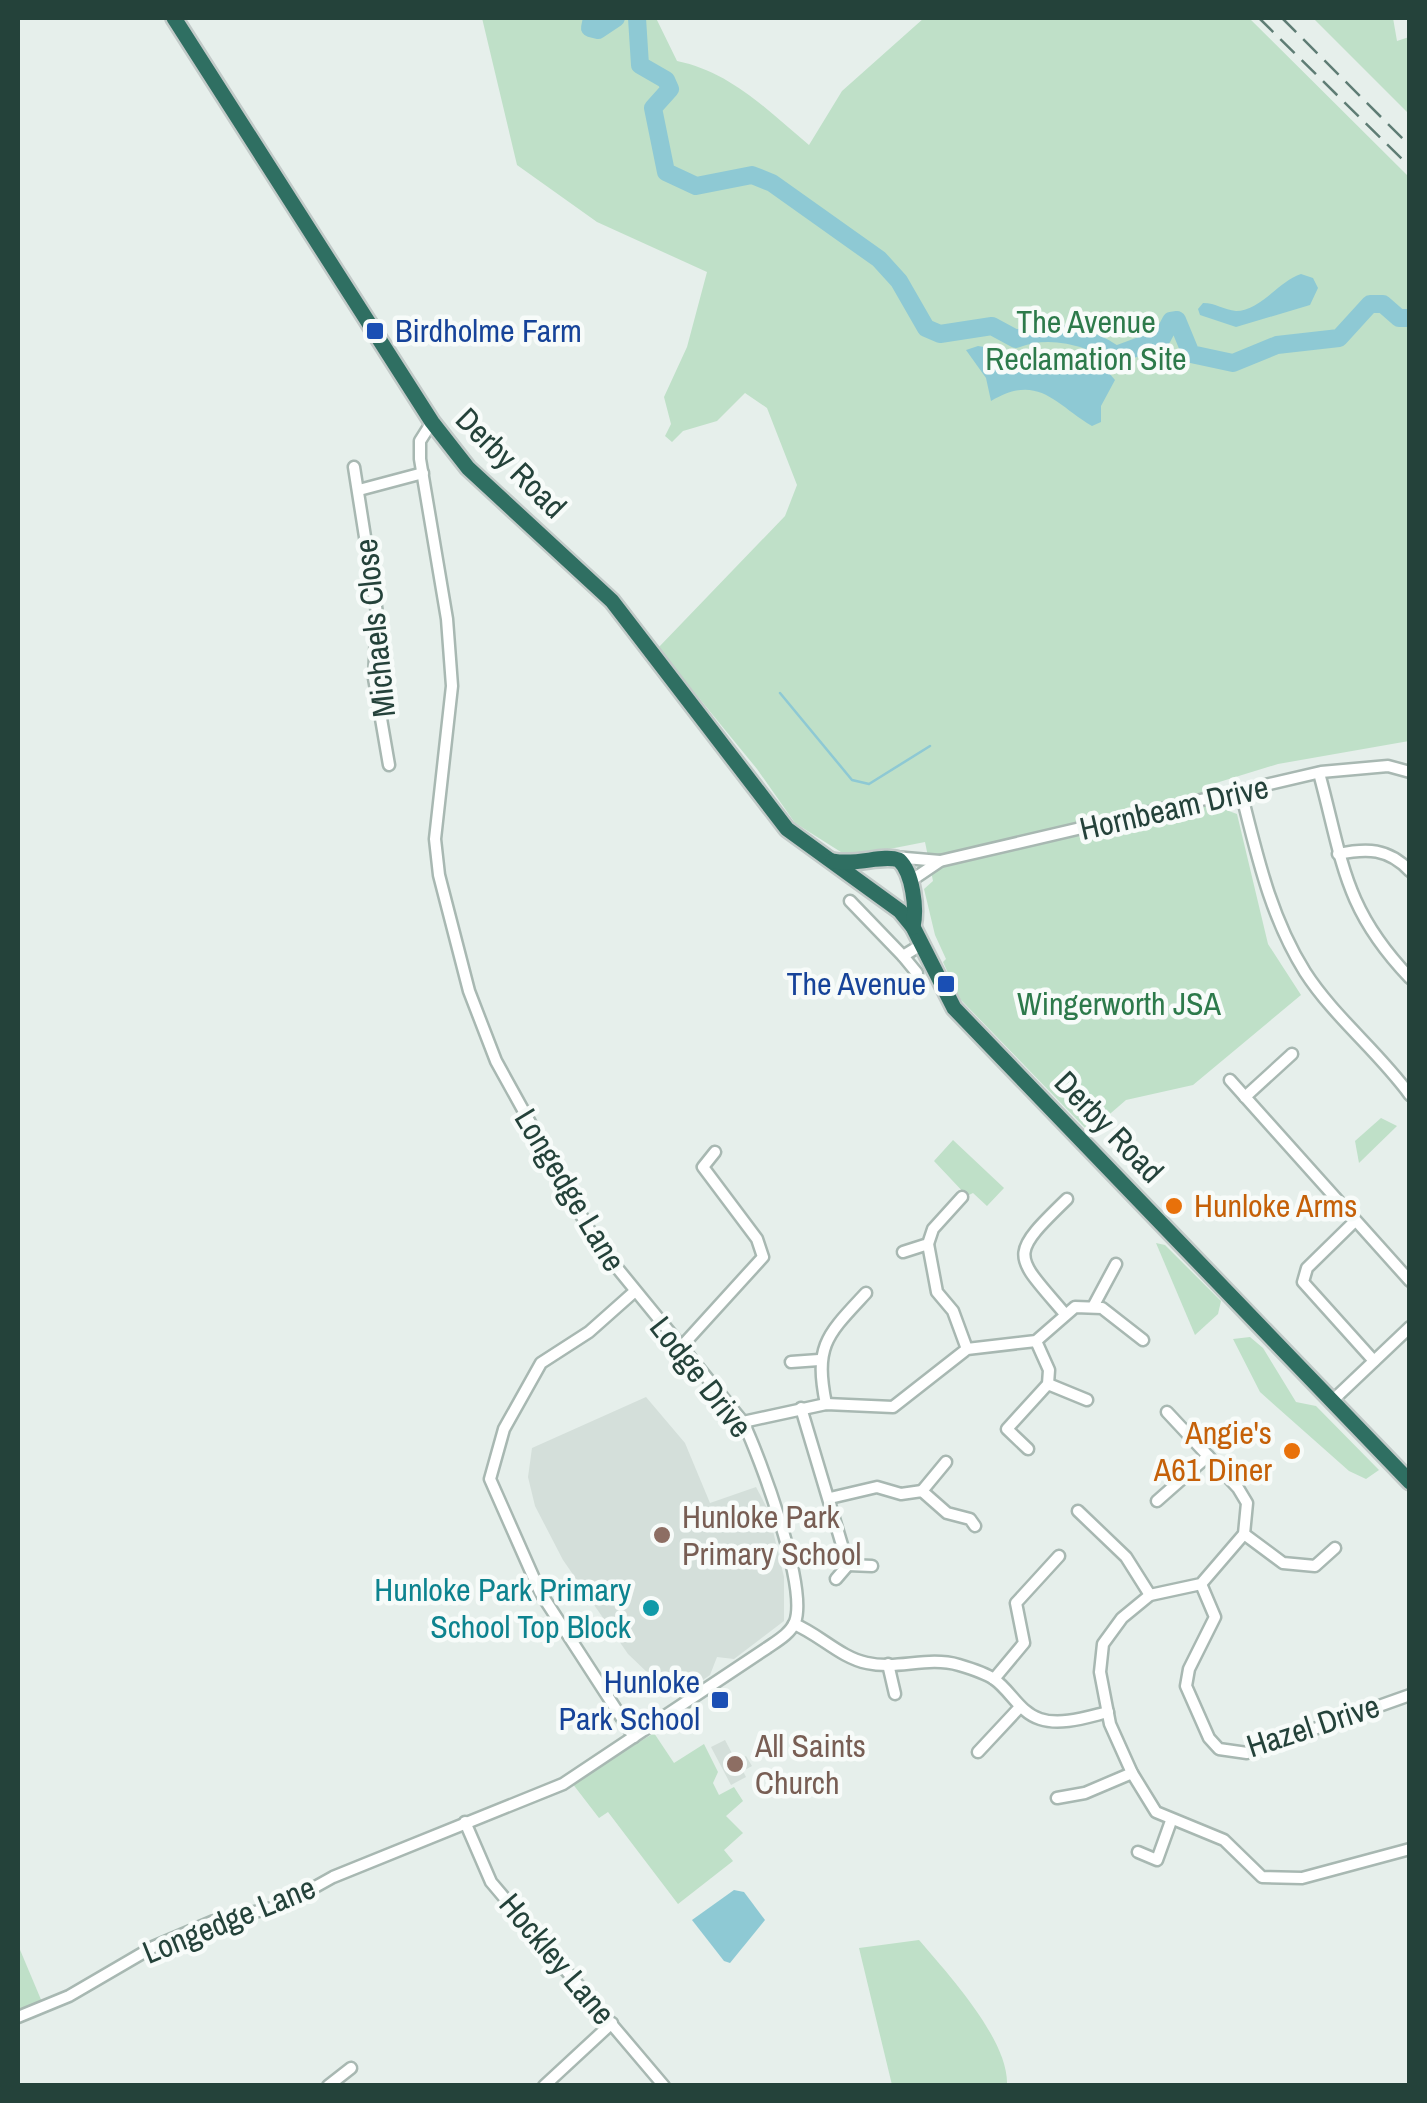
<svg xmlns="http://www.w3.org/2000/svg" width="1427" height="2103" font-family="'Archivo Narrow',sans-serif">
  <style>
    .built { fill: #d4dfda }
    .green { fill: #bfe0c8 }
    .water { fill: #8ec9d4 }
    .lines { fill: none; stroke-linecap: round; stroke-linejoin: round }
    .stream { stroke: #8ec9d4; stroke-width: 2.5 }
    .river { stroke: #8ec9d4; stroke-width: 18 }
    .minor-casing { stroke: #a8b8b2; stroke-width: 15 }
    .highway-casing { stroke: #c2cac8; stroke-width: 20 }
    .minor { stroke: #fff; stroke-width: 10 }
    .highway { stroke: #2f6f62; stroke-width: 15 }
    .rail { stroke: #5f7d75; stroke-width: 2.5; stroke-dasharray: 20 10; stroke-linecap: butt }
    .transit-dot { fill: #1a4fb4; stroke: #f7fbf9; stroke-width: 4 }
    .food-dot { fill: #e8710a; stroke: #f7fbf9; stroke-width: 4 }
    .education-dot { fill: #8d6e63; stroke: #f7fbf9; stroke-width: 4 }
    .culture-dot { fill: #0f9aa8; stroke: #f7fbf9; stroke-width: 4 }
    .labels { text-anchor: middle; stroke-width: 9; stroke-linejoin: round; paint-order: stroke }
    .park-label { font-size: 32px; fill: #2d7a4b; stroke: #f7fbf9 }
    .transit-label { font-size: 32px; fill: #164399; stroke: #f7fbf9; text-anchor: end }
    .street-label { font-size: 32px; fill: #24423a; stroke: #f7fbf9 }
    .food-label { font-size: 32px; fill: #c56008; stroke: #f7fbf9; text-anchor: start }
    .education-label { font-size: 32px; fill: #785e54; stroke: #f7fbf9; text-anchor: start }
    .culture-label { font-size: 32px; fill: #0d838f; stroke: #f7fbf9; text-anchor: end }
  </style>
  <rect width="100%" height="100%" fill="#e6efeb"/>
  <g class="built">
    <path d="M646,1397l39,46 25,60 46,-16 12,23 16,67v44l-50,38 -17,-2 -7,18 -17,12 -10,-16 -33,4 -22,-21 -65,-94 -28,-54 -7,-29 4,-29z"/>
    <path d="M725,1740l11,21 10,-5 6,10 -9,5 3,6 -15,8 -20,-38z"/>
  </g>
  <g class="green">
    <path d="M482,18h174l21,43c54,11 90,49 132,84l33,-54 82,-73h325l160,159v564l-131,23 -62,19 10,27 11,4 31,130 33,51 -108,90 -67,15 -37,32 -130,-134 -16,-36 3,-3 -11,-24 -11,-46 9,-8 -8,-39 -66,13 -15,-1 -49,-31 -38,-54 -99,-121 127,-132 12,-31 -30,-77 -22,-15 -28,28 -34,10 -11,11 -7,-6 6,-12 -7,-27 23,-50 20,-75 -110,-50 -80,-57z"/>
    <path d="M1313,18h80l4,23 12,-4v77z"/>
    <path d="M1381,1118l16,8 -38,37 -4,-22z"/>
    <path d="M953,1140l51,48 -17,18 -14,-13 -6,3 -33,-35z"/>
    <path d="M1156,1243l9,2 56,56 -3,13 -23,21z"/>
    <path d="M1250,1337l13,11 33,54 20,4 63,64 -13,9 -17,-8 -89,-79 -27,-53z"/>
    <path d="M654,1733l20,30 30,-19 14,28 -5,11 6,12 15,-8 9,14 -17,15 17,17 -19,17 9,11 -55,43 -70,-92 -9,6 -27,-35z"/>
    <path d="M919,1940c29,34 90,100 88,145h-115l-33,-137z"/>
    <path d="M18,1945l24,57 -24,8z"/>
  </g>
  <g class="water">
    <path d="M1301,274l12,4 5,10 -8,17 -74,22 -36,-12 -2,-6 5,-6c13,0 21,7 33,8 24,0 43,-30 65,-37z"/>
    <path d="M978,346c27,3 39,25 66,6l59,14 12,14 -14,26v16l-9,4c-38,-23 -54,-53 -101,-25l-5,-23 -20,-28z"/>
    <path d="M734,1890l10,2 21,28 -35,43 -6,-2 -32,-41z"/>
  </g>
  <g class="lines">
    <path class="stream" d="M780,693l72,87 17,4 61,-38"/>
    <g class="river">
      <path d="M592,18l-2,10 8,2 18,-12"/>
      <path d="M637,18l3,47 26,15 4,9 -17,19 13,64 30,14 56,-11 20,8 107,76 20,22 27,47 14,6 52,-8 24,13c33,-13 73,-3 100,16l46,-17 9,-17 6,-1 14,34 42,9 44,-18 62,-7 31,-34h13l16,14h11"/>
    </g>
    <g class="minor-casing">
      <g id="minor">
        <path d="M354,467l23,146 -3,65 15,87"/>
        <path d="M359,490l64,-17"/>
        <path d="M1319,773c24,88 24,135 91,205"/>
        <path d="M1241,792c16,63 29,124 64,180 29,45 73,79 105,123"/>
        <path d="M1338,854c29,-6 50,-6 72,17"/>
        <path d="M894,857l46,4"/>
        <path d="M909,882l31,-21 381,-89 67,-6 22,6"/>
        <path d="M850,901l53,55 18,-11"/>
        <path d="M903,956l14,17"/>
        <path d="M1230,1080l180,201"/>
        <path d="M1245,1097l47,-43"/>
        <path d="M1355,1221l-48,47 -4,14 71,79"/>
        <path d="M928,1244l9,48 16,19 14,38"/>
        <path d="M903,1252l25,-8 5,-15 29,-32"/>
        <path d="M634,1292l-45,40 -48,31 -37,66 -14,50 50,113 94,145"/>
        <path d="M1094,1305l22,-41"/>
        <path d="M1065,1314c-51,-60 -58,-57 2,-115"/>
        <path d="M1036,1341l13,29 -1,14"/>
        <path d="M682,1346l81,-89 -6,-18 -54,-72 12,-15"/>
        <path d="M791,1362l28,-2"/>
        <path d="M1331,1402l79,-75"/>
        <path d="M826,1404c-12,-59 1,-69 40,-111"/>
        <path d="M801,1408l47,157 24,1"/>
        <path d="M1167,1412l71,76 9,15 -3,31 -43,50 -51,11 -28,23 -19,26 -3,28 10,52 22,49 24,39 68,28 38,37 40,1 108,-29"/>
        <path d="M743,1422l83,-18 67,3 74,-58 69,-8 39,-34 27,1 41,32"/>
        <path d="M1028,1449l-21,-20 41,-45 39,16"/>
        <path d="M922,1491l24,-29"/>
        <path d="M830,1498l47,-11 24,7 21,-3 25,22 23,6 5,7"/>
        <path d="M1157,1501l51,-45"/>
        <path d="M1078,1511l48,46 24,38"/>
        <path d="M1244,1534l39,29 32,3 20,-18"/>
        <path d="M836,1579l12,-14"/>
        <path d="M1201,1584l14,33 -26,52 -3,17 23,52 10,11 28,4 163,-58"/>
        <path d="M794,1624c25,10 47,34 73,39 31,7 60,-7 92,2 10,3 26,8 35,14 17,12 25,33 46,40 21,7 47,-2 68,-7"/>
        <path d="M888,1664l7,30"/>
        <path d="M994,1679l30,-36 -8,-40 43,-47"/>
        <path d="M978,1752l42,-45"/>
        <path d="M1057,1798l28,-5 47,-20"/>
        <path d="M465,1822l26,60 173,204"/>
        <path d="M1138,1852l19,8 14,-39"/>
        <path d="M18,2017l51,-21 84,-49 61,-26 67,-15 52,-29 230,-93 204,-136c10,-7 23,-14 28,-26 13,-35 -35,-165 -52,-200l-147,-180 -100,-181 -27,-70 -30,-116 -4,-36 17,-153 -5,-67 -27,-160v-18l12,-19"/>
        <path d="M328,2086l23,-18"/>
        <path d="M544,2086l68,-63"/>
      </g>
    </g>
    <g class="highway-casing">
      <g id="highway">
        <path d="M174,18l258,404 36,46 144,133 175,228 113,82 13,16 41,81 456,474"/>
        <path d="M833,861c25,5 49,-7 66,-1 14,13 18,49 14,67"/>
      </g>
    </g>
    <use href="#minor" class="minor"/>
    <use href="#highway" class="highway"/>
    <g class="rail">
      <path d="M1259,18l151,149"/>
      <path d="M1282,18l127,127"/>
    </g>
  </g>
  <g class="transit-dot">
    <rect x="365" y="321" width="20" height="20" rx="5"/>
    <rect x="936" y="974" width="20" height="20" rx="5"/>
    <rect x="710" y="1690" width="20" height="20" rx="5"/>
  </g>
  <g class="food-dot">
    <circle cx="1174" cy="1206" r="10"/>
    <circle cx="1292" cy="1451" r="10"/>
  </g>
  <g class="education-dot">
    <circle cx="662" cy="1535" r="10"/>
    <circle cx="735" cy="1764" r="10"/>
  </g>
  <circle class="culture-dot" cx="651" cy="1608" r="10"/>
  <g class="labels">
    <g class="park-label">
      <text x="1086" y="333">The Avenue<tspan x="1086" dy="37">Reclamation Site</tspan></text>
      <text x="1119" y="1015">Wingerworth JSA</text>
    </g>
    <g class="transit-label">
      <text x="395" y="342" text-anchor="start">Birdholme Farm</text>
      <text x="926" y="995">The Avenue</text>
      <text x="700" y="1693">Hunloke<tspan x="700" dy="37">Park School</tspan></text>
    </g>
    <g class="street-label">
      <text transform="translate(511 463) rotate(45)" y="11">Derby Road</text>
      <text transform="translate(375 628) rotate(-96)" y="11">Michaels Close</text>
      <text transform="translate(1174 808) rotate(-13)" y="11">Hornbeam Drive</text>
      <text transform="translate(1109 1127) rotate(46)" y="11">Derby Road</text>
      <text transform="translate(570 1190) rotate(59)" y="11">Longedge Lane</text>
      <text transform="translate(701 1377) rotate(52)" y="11">Lodge Drive</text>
      <text transform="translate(1313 1726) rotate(-18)" y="11">Hazel Drive</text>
      <text transform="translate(229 1920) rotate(-22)" y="11">Longedge Lane</text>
      <text transform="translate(557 1959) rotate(50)" y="11">Hockley Lane</text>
    </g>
    <g class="food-label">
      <text x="1194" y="1217">Hunloke Arms</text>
      <text x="1272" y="1444" text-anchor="end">Angie's<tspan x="1272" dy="37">A61 Diner</tspan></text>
    </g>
    <g class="education-label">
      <text x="682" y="1528">Hunloke Park<tspan x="682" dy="37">Primary School</tspan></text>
      <text x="755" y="1757">All Saints<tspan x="755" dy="37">Church</tspan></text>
    </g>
    <g class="culture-label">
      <text x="631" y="1601">Hunloke Park Primary<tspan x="631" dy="37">School Top Block</tspan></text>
    </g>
  </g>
  <rect width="1427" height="2103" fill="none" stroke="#24423a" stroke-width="40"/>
</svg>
